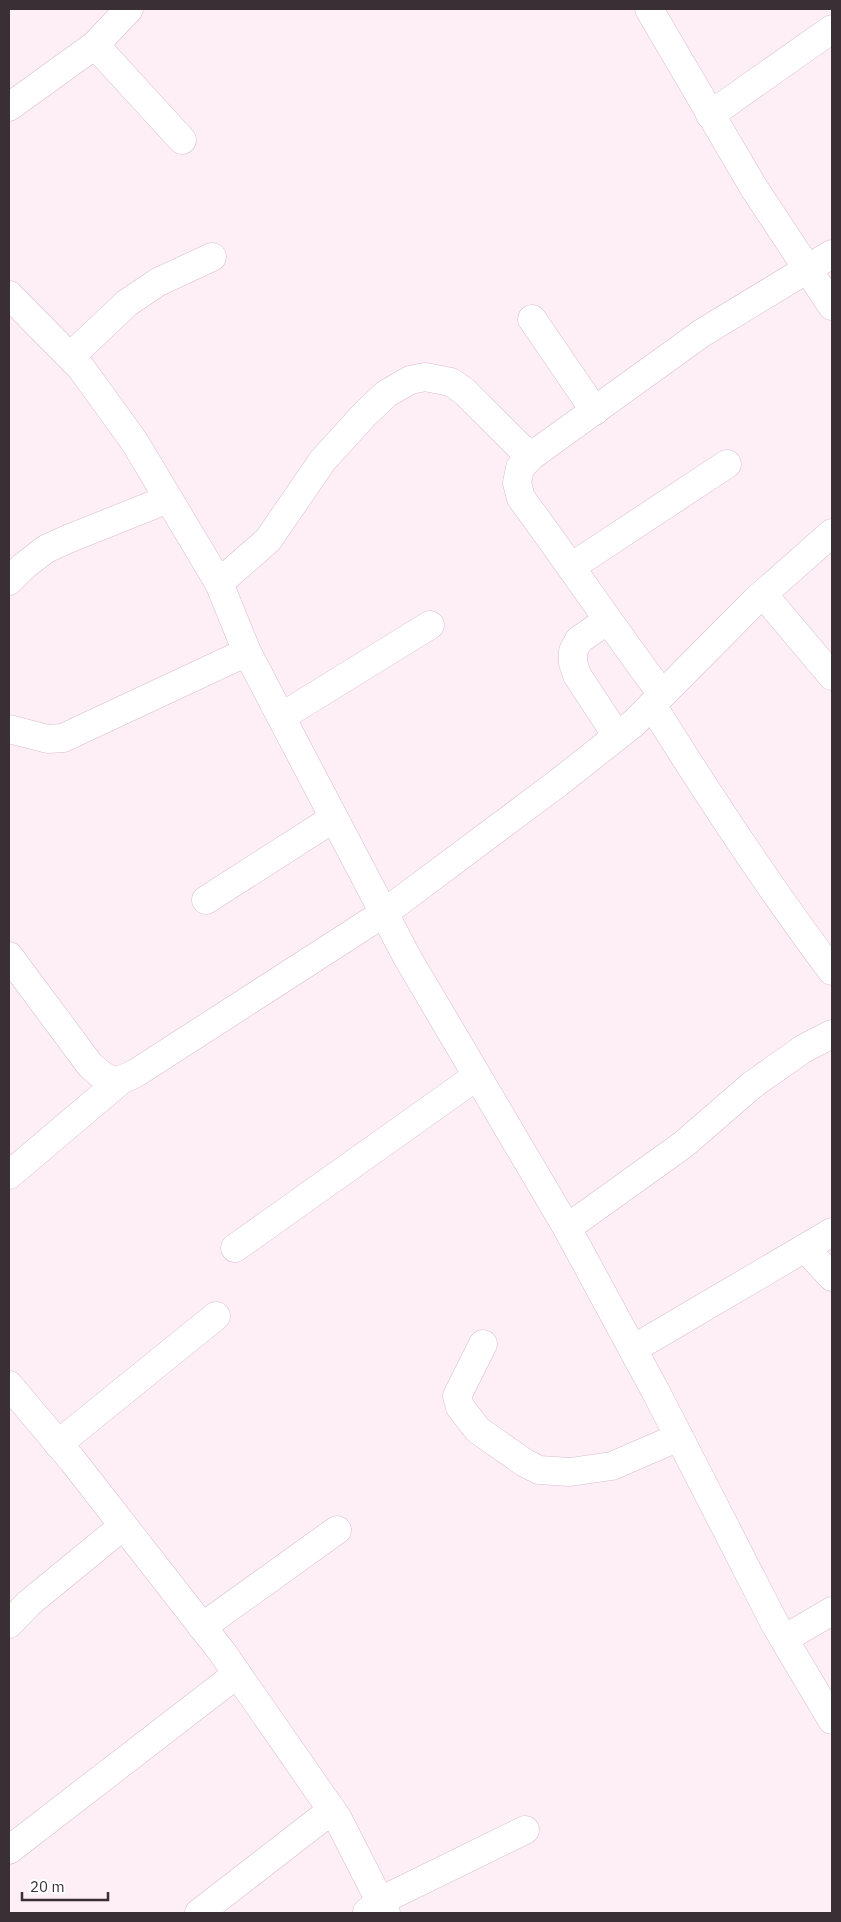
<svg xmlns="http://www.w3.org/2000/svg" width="841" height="1922" font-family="'IBM Plex Sans',sans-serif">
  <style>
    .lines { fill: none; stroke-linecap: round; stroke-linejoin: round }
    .minor-casing { stroke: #d7becb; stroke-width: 29 }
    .tertiary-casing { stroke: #d7becb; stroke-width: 29 }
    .minor { stroke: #fff; stroke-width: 28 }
    .tertiary { stroke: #fff; stroke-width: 28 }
  </style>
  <rect width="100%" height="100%" fill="#feeef6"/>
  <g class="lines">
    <g class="minor-casing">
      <g id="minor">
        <path d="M95,45l87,95"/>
        <path d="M710,115l122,-86"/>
        <path d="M9,295l72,73 53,73 85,142 28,69 160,305 160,271 90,166 118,230 57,96"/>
        <path d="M532,319l63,92"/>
        <path d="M71,356l56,-53 31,-21 54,-25"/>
        <path d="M571,567l156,-103"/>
        <path d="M9,581l15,-15 22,-17 22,-10 100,-40"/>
        <path d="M219,583l49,-43 55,-80 42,-46 21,-20 24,-14 15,-3 26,5 14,10 65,65"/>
        <path d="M763,594l69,82"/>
        <path d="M608,620l-29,20 -6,11v12l4,12 40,61"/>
        <path d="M662,694c-48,-64 -93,-131 -141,-196l-4,-15 3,-15 10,-11 172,-124 130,-79"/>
        <path d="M652,705c57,91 115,180 180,266"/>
        <path d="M281,717l149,-92"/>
        <path d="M9,729l39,10 15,-1 184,-86"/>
        <path d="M206,900l128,-82"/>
        <path d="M9,956l81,109c19,17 23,20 46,8l248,-160 174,-130 76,-60 121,-122 77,-68"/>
        <path d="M9,1175l111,-94"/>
        <path d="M567,1228l117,-84 68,-59 51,-36 29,-15"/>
        <path d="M235,1248l242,-172"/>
        <path d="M805,1248l27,29"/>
        <path d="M483,1344l-26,52 3,11 18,23 47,33 14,7 31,2 42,-6 67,-29"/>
        <path d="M633,1349l199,-117"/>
        <path d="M9,1385l64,76 149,191 116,167 48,94"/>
        <path d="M58,1444l158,-128"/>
        <path d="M9,1624l20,-21 94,-77"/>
        <path d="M202,1627l135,-97"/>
        <path d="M784,1639l48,-28"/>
        <path d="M9,1850l228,-176"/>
        <path d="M367,1912l13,-11 145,-71"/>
        <path d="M199,1913l133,-103"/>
      </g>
    </g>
    <g class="tertiary-casing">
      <g id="tertiary">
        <path d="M649,9l105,179 78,118"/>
        <path d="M9,107l86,-62 34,-36"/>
      </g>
    </g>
    <use href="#minor" class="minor"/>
    <use href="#tertiary" class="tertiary"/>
  </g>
  <rect width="841" height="1922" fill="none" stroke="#392f35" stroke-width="20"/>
  <path d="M22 1892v8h86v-8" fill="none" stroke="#392f35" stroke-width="2.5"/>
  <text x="30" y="1892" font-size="15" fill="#392f35" stroke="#ffffff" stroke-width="4" paint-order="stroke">20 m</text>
</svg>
